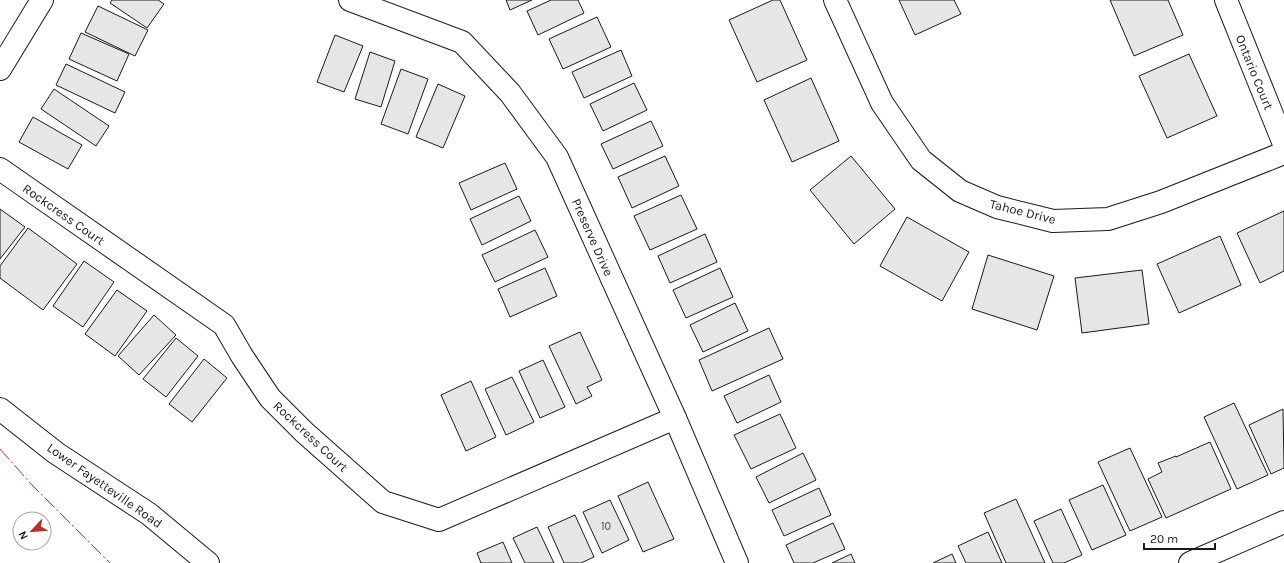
<svg xmlns="http://www.w3.org/2000/svg" width="1284" height="563" font-family="Karla,sans-serif">
  <style>
    .building { fill: #e6e6e6; stroke: #1a1a1a }
    .lines { fill: none; stroke-linecap: round; stroke-linejoin: round }
    .minor-casing { stroke: #1a1a1a; stroke-width: 24 }
    .minor { stroke: #fff; stroke-width: 22 }
    .power { stroke: #c62828; stroke-width: 1; stroke-dasharray: 14 3 2 3; stroke-linecap: butt }
    .labels { text-anchor: middle; stroke-width: 3; stroke-linejoin: round; paint-order: stroke }
    .number-label { font-size: 11px; fill: #4d4d4d }
    .street-label { font-size: 13px; fill: #1a1a1a; stroke: #fff }
  </style>
  <rect width="100%" height="100%" fill="#fff"/>
  <g class="building">
    <path d="M112,0h46l6,4 -17,24 -37,-25z"/>
    <path d="M506,0h26l-22,10z"/>
    <path d="M551,0h27l6,13 -46,22 -11,-24z"/>
    <path d="M773,0h7l27,60 -50,22 -28,-62z"/>
    <path d="M899,0h55l7,14 -46,21z"/>
    <path d="M1110,0h58l15,35 -49,21z"/>
    <path d="M98,6l50,24 -13,26 -50,-24z"/>
    <path d="M597,17l14,30 -48,22 -14,-30z"/>
    <path d="M81,33l48,21 -12,27 -48,-22z"/>
    <path d="M335,35l28,11 -19,46 -27,-10z"/>
    <path d="M621,50l11,26 -48,22 -12,-26z"/>
    <path d="M370,52l25,9 -14,46 -26,-8z"/>
    <path d="M1189,54l28,62 -50,22 -28,-62z"/>
    <path d="M66,64l59,28 -10,21 -59,-28z"/>
    <path d="M401,69l27,10 -20,55 -27,-10z"/>
    <path d="M811,78l28,63 -47,21 -28,-62z"/>
    <path d="M634,83l13,27 -44,21 -13,-27z"/>
    <path d="M438,84l27,12 -22,52 -27,-11z"/>
    <path d="M54,89l55,37 -13,20 -55,-37z"/>
    <path d="M33,117l49,28 -14,24 -49,-27z"/>
    <path d="M651,121l12,25 -50,23 -12,-25z"/>
    <path d="M665,156l14,30 -47,22 -14,-31z"/>
    <path d="M851,156l44,53 -41,35 -44,-54z"/>
    <path d="M505,163l12,26 -46,21 -12,-27z"/>
    <path d="M681,195l16,34 -47,21 -16,-34z"/>
    <path d="M519,196l12,25 -49,24 -12,-26z"/>
    <path d="M0,209l25,18 -25,32z"/>
    <path d="M1284,211v60l-24,12 -23,-50z"/>
    <path d="M907,217l62,35 -27,49 -62,-35z"/>
    <path d="M28,228l49,36 -34,46 -43,-32v-12z"/>
    <path d="M535,230l13,27 -53,25 -13,-27z"/>
    <path d="M705,234l12,28 -47,21 -12,-27z"/>
    <path d="M1220,236l21,49 -62,28 -22,-49z"/>
    <path d="M988,255l66,21 -17,54 -65,-21z"/>
    <path d="M84,261l30,21 -31,45 -30,-21z"/>
    <path d="M545,268l12,28 -47,21 -12,-28z"/>
    <path d="M720,268l13,29 -47,21 -13,-28z"/>
    <path d="M1142,270l7,54 -67,9 -7,-55z"/>
    <path d="M117,290l30,21 -32,45 -30,-22z"/>
    <path d="M735,303l13,28 -45,21 -13,-27z"/>
    <path d="M154,315l22,20 -37,40 -21,-19z"/>
    <path d="M769,328l14,31 -71,32 -13,-31z"/>
    <path d="M580,332l22,48 -15,7 5,9 -16,8 -27,-58z"/>
    <path d="M176,338l22,18 -32,41 -23,-18z"/>
    <path d="M204,359l23,19 -35,44 -23,-18z"/>
    <path d="M543,360l22,47 -25,11 -21,-47z"/>
    <path d="M769,375l12,27 -44,21 -13,-27z"/>
    <path d="M512,377l22,45 -28,13 -21,-46z"/>
    <path d="M471,381l25,56 -30,14 -25,-56z"/>
    <path d="M1234,403l34,72 -31,14 -33,-72z"/>
    <path d="M1283,409l1,59 -13,6 -22,-49z"/>
    <path d="M780,414l16,34 -45,21 -17,-34z"/>
    <path d="M1210,442l21,47 -65,29 -18,-39 14,-7 -4,-9 18,-7v1z"/>
    <path d="M1130,448l32,69 -32,14 -32,-69z"/>
    <path d="M803,453l13,27 -47,23 -13,-26z"/>
    <path d="M648,482l26,57 -31,13 -25,-56z"/>
    <path d="M1103,485l23,50 -34,15 -23,-50z"/>
    <path d="M819,488l12,27 -47,21 -12,-26z"/>
    <path d="M1016,499l29,64h-39l-22,-50z"/>
    <path d="M610,500l19,40 -27,13 -19,-41z"/>
    <path d="M1061,509l21,46 -18,8h-11l-19,-42z"/>
    <path d="M575,515l19,42 -13,6h-17l-16,-36z"/>
    <path d="M833,523l12,26 -32,14h-19l-8,-18z"/>
    <path d="M537,527l17,36h-29l-12,-25z"/>
    <path d="M988,532l14,31h-36l-8,-17z"/>
    <path d="M503,542l9,21h-31l-4,-10z"/>
    <path d="M851,554l4,9h-23z"/>
    <path d="M952,554l4,9h-23z"/>
  </g>
  <g class="lines">
    <g class="minor-casing">
      <g id="minor">
        <path d="M350,0l112,42 48,51 47,64 118,261 62,145"/>
        <path d="M835,0l47,103 39,57 39,31 37,16 56,14 55,-2 53,-17 123,-49"/>
        <path d="M1226,0l58,144"/>
        <path d="M0,69l42,-69"/>
        <path d="M0,169l224,156 18,31 28,42 34,34 79,70 56,18 236,-102"/>
        <path d="M0,409l56,44 93,61 59,49"/>
        <path d="M1190,563l94,-41"/>
      </g>
    </g>
    <use href="#minor" class="minor"/>
    <path class="power" d="M0,449l32,36 78,78"/>
  </g>
  <g class="labels">
    <g class="number-label">
      <text x="606" y="530">10</text>
    </g>
    <g class="street-label">
      <text transform="translate(1255 72) rotate(68)" y="5">Ontario Court</text>
      <text transform="translate(1023 211) rotate(14)" y="5">Tahoe Drive</text>
      <text transform="translate(64 214) rotate(35)" y="5">Rockcress Court</text>
      <text transform="translate(593 237) rotate(66)" y="5">Preserve Drive</text>
      <text transform="translate(311 436) rotate(43)" y="5">Rockcress Court</text>
      <text transform="translate(105 485) rotate(35)" y="5">Lower Fayetteville Road</text>
    </g>
  </g>
  <g transform="translate(32 531) rotate(244)"><circle r="19" fill="#ffffff" stroke="#a3a3a3"/>
  <path d="M0-3L7 15L0 10L-7 15Z" fill="#c62828"/>
  <text y="-6" font-size="11" font-weight="bold" text-anchor="middle" fill="#1a1a1a">N</text>
  </g>
  <path d="M1144 543v6h71v-6" fill="none" stroke="#1a1a1a" stroke-width="2"/>
  <text x="1150" y="543" font-size="12" fill="#1a1a1a" stroke="#ffffff" stroke-width="3" paint-order="stroke">20 m</text>
</svg>
